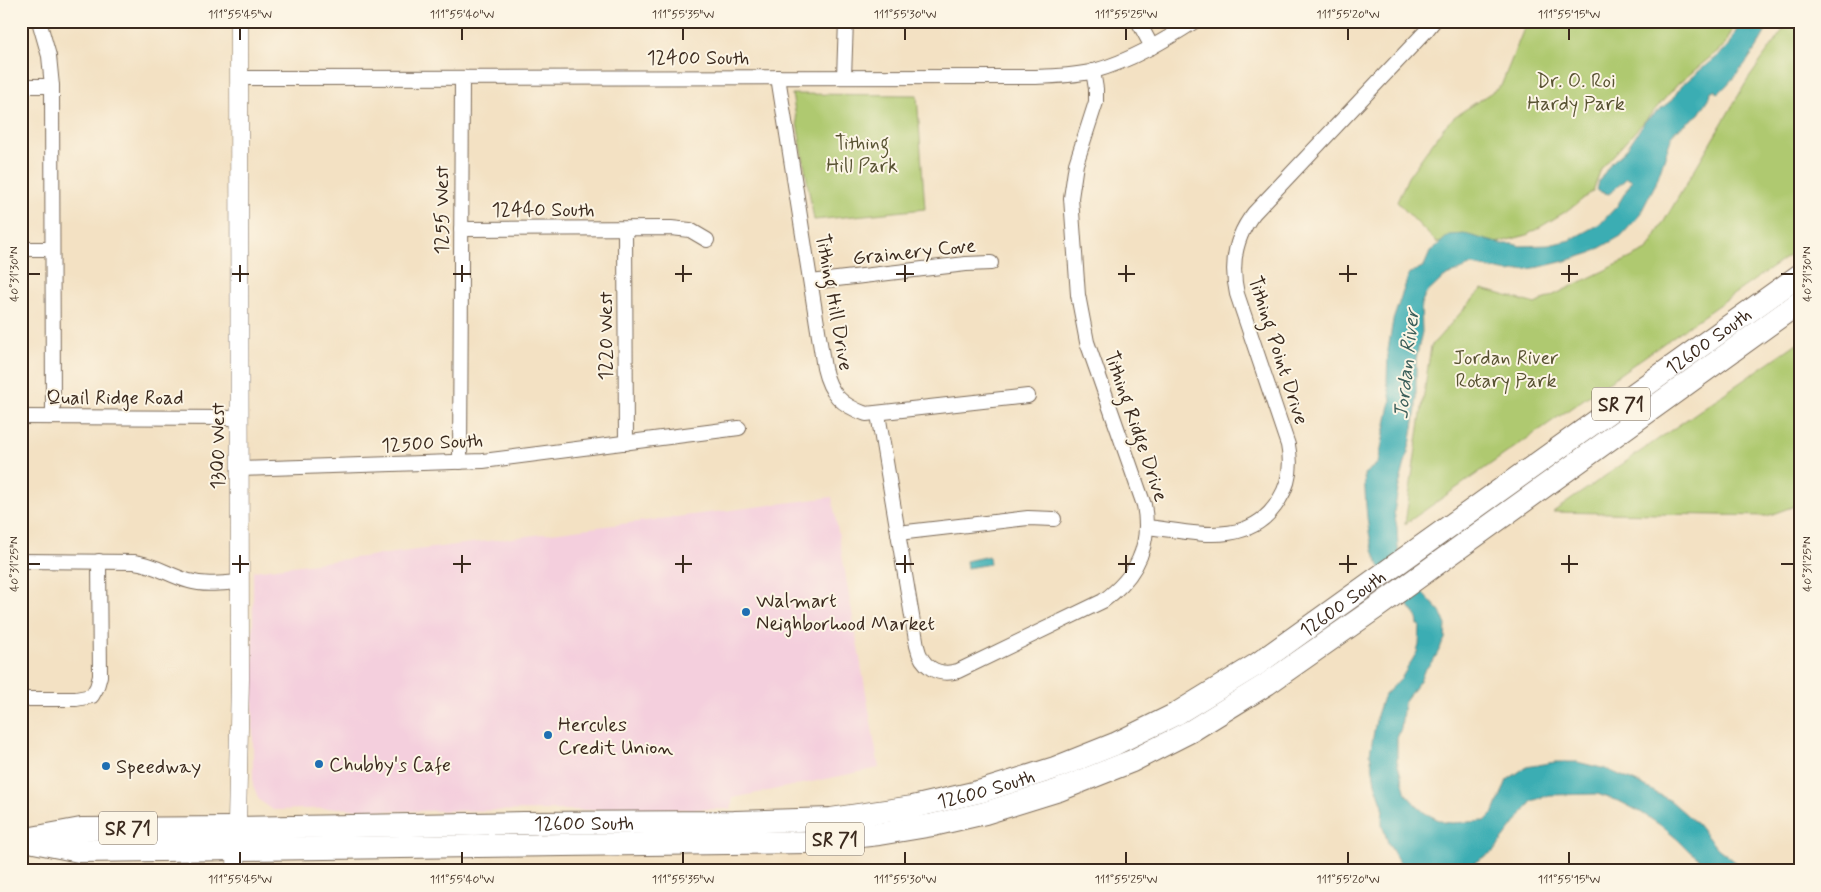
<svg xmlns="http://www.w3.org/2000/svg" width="1821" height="892" font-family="Mynerve,sans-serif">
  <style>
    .built { fill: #f4cfdd }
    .green { fill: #afc96f; stroke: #757a46 }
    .water { fill: #3badb3; stroke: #3b6c68 }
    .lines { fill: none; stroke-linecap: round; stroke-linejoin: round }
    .minor-casing { stroke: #7b6a58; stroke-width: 16 }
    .tertiary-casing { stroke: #7b6a58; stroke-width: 19 }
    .primary-casing { stroke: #7b6a58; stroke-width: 24 }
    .minor { stroke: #fff; stroke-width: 14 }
    .tertiary { stroke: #fff; stroke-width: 18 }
    .primary { stroke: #fff; stroke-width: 22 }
    .ticks { fill: none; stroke: #3b2a1e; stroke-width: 2 }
    .poi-dot { fill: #1f6fb2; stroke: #fcf5e5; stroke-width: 2 }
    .labels { text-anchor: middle; stroke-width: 4; stroke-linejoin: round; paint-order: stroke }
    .shield { fill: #fcf5e5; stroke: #75675a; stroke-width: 1 }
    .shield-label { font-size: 19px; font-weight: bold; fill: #3b2a1e }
    .street-label { font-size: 20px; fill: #3b2a1e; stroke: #fcf5e5 }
    .park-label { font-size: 20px; fill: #585232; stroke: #fcf5e5 }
    .poi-label { font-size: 20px; fill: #3b2a1e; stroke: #fcf5e5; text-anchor: start }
    .water-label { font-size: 21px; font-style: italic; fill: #3b5e5a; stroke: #fcf5e5 }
    .neatline { fill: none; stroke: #3b2a1e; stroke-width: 2 }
    .ticks-label { font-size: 12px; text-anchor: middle; fill: #3b2a1e }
  </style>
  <rect width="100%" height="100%" fill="#fcf5e5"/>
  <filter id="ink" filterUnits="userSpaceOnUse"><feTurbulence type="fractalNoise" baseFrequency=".02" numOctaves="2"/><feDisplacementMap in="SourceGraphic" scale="10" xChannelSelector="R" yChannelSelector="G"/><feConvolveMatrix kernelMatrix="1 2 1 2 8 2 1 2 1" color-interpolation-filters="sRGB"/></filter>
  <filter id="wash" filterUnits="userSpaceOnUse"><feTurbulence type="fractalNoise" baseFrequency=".0096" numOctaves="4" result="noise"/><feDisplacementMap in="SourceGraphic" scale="20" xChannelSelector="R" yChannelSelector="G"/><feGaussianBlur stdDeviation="1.12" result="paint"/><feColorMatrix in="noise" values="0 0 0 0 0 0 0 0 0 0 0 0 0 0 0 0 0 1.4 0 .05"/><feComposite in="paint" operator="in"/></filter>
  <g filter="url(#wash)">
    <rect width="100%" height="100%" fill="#f3e1c3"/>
    <path class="built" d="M832,497l47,271 -146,30 -2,11 -339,2 -54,-3 -65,2 -14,-10 -6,-15v-214z"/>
    <g class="green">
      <path d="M1527,21h210l-12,24 -47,39 -77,85 -8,22 -23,18 -43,26 -42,11 -19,-8 -29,5 -40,-41 11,-25 36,-50 10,-10 47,-31z"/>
      <path d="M1789,21h11v227l-395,276 26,-178 51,-57 53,15 112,-54 100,-169z"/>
      <path d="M792,94l125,1 8,114 -111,11z"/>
      <path d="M1800,341v163l-33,12 -214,-4z"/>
    </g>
    <g class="water">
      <path d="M1741,21h30c-16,31 -26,46 -51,71l-3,1 -1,-3 -5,1 -1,6 -11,17 -26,19 -17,50 -17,33 -18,20 -30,17 -22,7 -29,7 -31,5 -37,-7 -21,9 -9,5 -17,16 -4,9 1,28 -6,27v50l-5,31 -13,50 -4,22 3,15 1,20 3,16 5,10 8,6 9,14 17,18 6,14 -1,14 -10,19 -11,13 -3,8 -17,23 -3,27 -4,9v23l9,33 11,12 8,7 18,9 9,1 33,-2 9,-9 13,-32 19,-13 29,-5h22l29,7 34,15 31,17 25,22 19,23 32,25h-32l-26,-20 -12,-12 -17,-14 -18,-12 -21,-11 -24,-8 -47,1 -18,6 -38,50 -34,20h-41l-20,-9 -11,-19 -6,-19 1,-18 -8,-23 -5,-30 7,-38 6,-18 19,-20 15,-25 2,-7 1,-20h-2c0,-14 -15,-23 -23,-34 -7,-8 -14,-20 -18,-30 -11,-26 -11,-59 -13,-87l14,-11 13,-63 -4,-19 1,-31 5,-30 16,-46 15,-8 6,-14 19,-17 16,-1 36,10h12l7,2 29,-1 21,-5 31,-17 16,-17 15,-25 -5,-3 -18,16 -12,-3 2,-10 12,-18 14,-12 21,-31 26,-20 9,-14 47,-39z"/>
      <path d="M989,556l1,8 -23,4 -1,-7z"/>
    </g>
  </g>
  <g filter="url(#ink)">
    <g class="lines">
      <g class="minor-casing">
        <g id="minor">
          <path d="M39,21l10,35 3,30 1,331"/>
          <path d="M1138,21l14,26"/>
          <path d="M778,77l46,291c6,26 17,37 42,46l162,-18"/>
          <path d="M844,77l2,-56"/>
          <path d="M239,78l797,-1c19,-1 39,-1 58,-6 36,-10 70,-30 101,-50"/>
          <path d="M21,86h31"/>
          <path d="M461,229l210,-1 19,2 17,10"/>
          <path d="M625,229l1,214"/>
          <path d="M21,249h31"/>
          <path d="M811,282l155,-18 25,-1"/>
          <path d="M878,414l39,232c4,20 20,31 41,25l145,-70c33,-24 49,-54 41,-96l-57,-163 -9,-47 -7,-97 5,-34 20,-62v-13l-3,-18"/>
          <path d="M21,417l217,1"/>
          <path d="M460,462l2,-384"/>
          <path d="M239,469l244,-8 256,-33"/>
          <path d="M1147,527c46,5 103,22 132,-27 11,-17 13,-35 9,-55l-51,-151c-7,-31 -2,-57 17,-81l172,-182 8,-10"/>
          <path d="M898,533l130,-15 26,1"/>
          <path d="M21,561l113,1c20,2 36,14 55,19 17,5 34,2 51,1"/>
          <path d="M21,699h55l16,-3 5,-9 3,-11 -1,-115"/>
        </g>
      </g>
      <g class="tertiary-casing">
        <path id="tertiary" d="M236,871l4,-192 -1,-658"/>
      </g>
      <g class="primary-casing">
        <g id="primary">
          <path id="s1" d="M21,840l60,-11 156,-1 287,-5 210,-1 97,-3 82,-12 69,-16 73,-23 60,-24 61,-30 80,-49 544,-390"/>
          <path d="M34,842l45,9 728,-9 72,-8 54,-9 52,-12 74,-23 73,-29 59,-30 76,-47 110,-77 423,-305"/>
        </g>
      </g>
      <use href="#minor" class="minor"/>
      <use href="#tertiary" class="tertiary"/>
      <use href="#primary" class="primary"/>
    </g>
  </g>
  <path class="ticks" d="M240,28v12M462,28v12M683,28v12M905,28v12M1126,28v12M1348,28v12M1569,28v12M240,265v17M462,265v17M683,265v17M905,265v17M1126,265v17M1348,265v17M1569,265v17M28,274h12M232,274h17M453,274h18M675,274h17M896,274h18M1118,274h17M1339,274h18M1561,274h17M1781,274h13M240,555v18M462,555v18M683,555v18M905,555v18M1126,555v18M1348,555v18M1569,555v18M28,564h12M232,564h17M453,564h18M675,564h17M896,564h18M1118,564h17M1339,564h18M1561,564h17M1781,564h13M240,852v12M462,852v12M683,852v12M905,852v12M1126,852v12M1348,852v12M1569,852v12"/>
  <g class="poi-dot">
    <circle cx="746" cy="612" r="5"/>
    <circle cx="548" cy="735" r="5"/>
    <circle cx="319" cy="764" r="5"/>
    <circle cx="106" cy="766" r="5"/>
  </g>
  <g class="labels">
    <g class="shield">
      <rect x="1592" y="387.5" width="58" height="33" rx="4"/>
      <rect x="99" y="811.5" width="58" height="33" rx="4"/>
      <rect x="806" y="822.5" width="58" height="33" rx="4"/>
    </g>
    <g class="shield-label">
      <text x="1621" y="411">SR 71</text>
      <text x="128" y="835">SR 71</text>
      <text x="835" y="846">SR 71</text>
    </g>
    <g class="street-label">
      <text x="698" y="64">12400 South</text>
      <text x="543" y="216">12440 South</text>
      <text transform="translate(441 210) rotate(-90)" y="7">1255 West</text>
      <text transform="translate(914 251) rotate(-6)" y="7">Grainery Cove</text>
      <text transform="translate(835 302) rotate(80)" y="7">Tithing Hill Drive</text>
      <text transform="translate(605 336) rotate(-90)" y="7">1220 West</text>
      <text dy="7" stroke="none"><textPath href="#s1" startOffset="1824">12600 South</textPath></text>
      <text transform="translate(1279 350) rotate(72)" y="7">Tithing Point Drive</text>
      <text x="115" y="404">Quail Ridge Road</text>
      <text transform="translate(1137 426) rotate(71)" y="7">Tithing Ridge Drive</text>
      <text transform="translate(432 442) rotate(-3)" y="7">12500 South</text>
      <text transform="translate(217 446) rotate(-90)" y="7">1300 West</text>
      <text dy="7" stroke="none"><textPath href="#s1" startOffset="1374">12600 South</textPath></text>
      <text dy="7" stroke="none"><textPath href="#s1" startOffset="969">12600 South</textPath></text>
      <text dy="7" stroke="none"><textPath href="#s1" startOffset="564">12600 South</textPath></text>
    </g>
    <g class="park-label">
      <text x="1576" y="87">Dr. O. Roi<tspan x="1576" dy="23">Hardy Park</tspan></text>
      <text x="862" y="149">Tithing<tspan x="862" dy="23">Hill Park</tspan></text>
      <text x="1506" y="364">Jordan River<tspan x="1506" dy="23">Rotary Park</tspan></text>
    </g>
    <g class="poi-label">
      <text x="756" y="607">Walmart<tspan x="756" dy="23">Neighborhood Market</tspan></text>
      <text x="558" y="731">Hercules<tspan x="558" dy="23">Credit Union</tspan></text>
      <text x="329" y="771">Chubby's Cafe</text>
      <text x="116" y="773">Speedway</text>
    </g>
    <g class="water-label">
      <text transform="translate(1406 364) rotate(-84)" y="7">Jordan River</text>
    </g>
  </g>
  <rect width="1821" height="892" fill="none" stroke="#fcf5e5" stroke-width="55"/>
  <rect x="28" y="28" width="1766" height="836" class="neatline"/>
  <g class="ticks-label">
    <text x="240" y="18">111°55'45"W</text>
    <text x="462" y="18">111°55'40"W</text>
    <text x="683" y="18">111°55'35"W</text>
    <text x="905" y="18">111°55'30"W</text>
    <text x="1126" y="18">111°55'25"W</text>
    <text x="1348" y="18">111°55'20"W</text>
    <text x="1569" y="18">111°55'15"W</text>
    <text transform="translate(14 274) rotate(-90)" y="4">40°31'30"N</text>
    <text transform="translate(1807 274) rotate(-90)" y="4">40°31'30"N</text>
    <text transform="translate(14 564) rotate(-90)" y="4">40°31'25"N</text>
    <text transform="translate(1807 564) rotate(-90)" y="4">40°31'25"N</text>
    <text x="240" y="883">111°55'45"W</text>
    <text x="462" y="883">111°55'40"W</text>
    <text x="683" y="883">111°55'35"W</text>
    <text x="905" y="883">111°55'30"W</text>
    <text x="1126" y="883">111°55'25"W</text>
    <text x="1348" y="883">111°55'20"W</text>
    <text x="1569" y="883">111°55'15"W</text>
  </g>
</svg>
